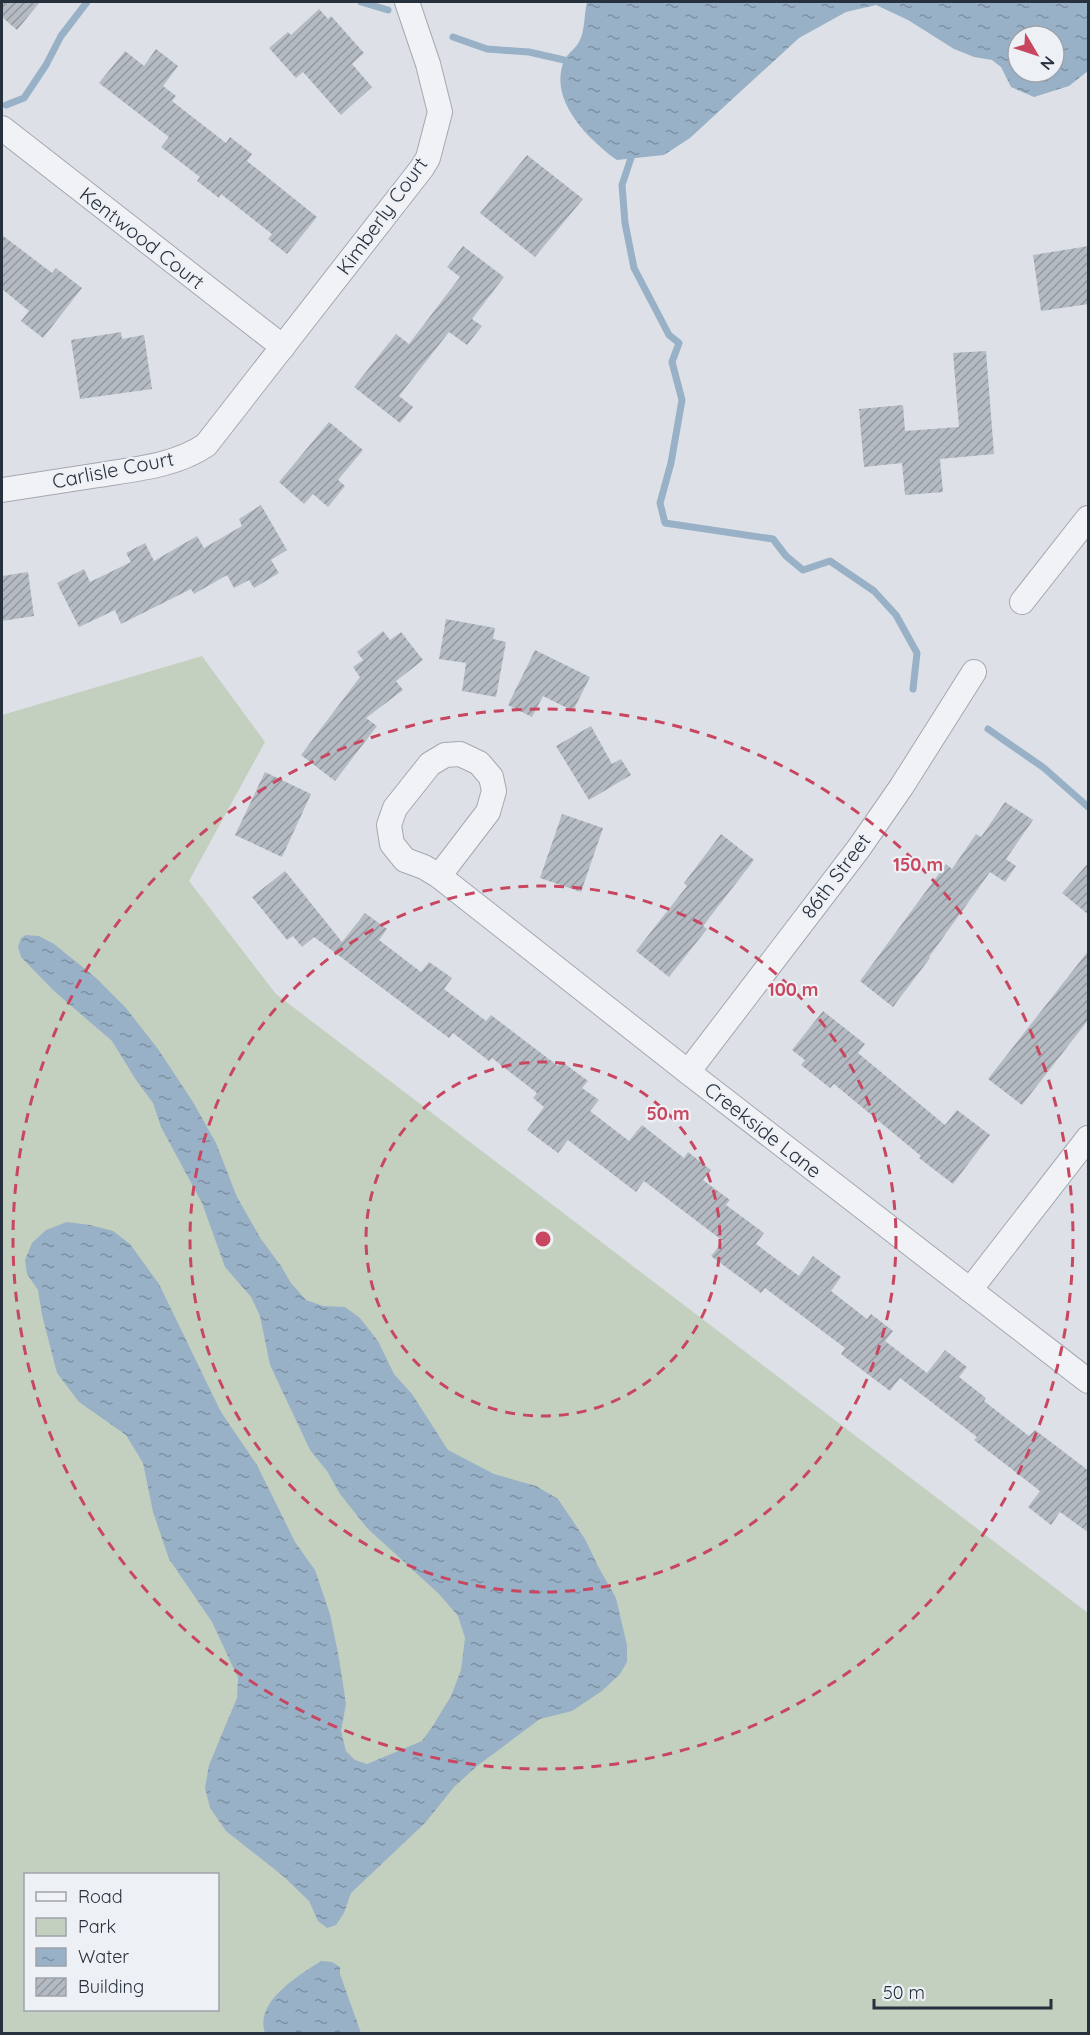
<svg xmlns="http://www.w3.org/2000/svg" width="1090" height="2035" font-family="Quicksand,sans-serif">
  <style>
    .green { fill: #c4d0bf; fill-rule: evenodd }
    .water { fill: url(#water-ripples); fill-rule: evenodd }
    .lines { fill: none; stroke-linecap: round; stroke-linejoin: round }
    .stream { stroke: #99b1c6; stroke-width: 7 }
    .building { fill: url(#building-hatch) }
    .minor-casing { stroke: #a3a8b1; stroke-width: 26 }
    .minor { stroke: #f0f2f5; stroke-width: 24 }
    .ring { fill: none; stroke: #c8465f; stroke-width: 3; stroke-dasharray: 10 8 }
    .labels { text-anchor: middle; stroke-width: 4.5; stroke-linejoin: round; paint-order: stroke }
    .street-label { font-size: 20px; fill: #27303d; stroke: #edf0f4 }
    .centre { fill: #c8465f; stroke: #edf0f4; stroke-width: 3 }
    .ring-label { font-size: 18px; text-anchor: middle; font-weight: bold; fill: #c8465f; stroke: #edf0f4; stroke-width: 4.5; stroke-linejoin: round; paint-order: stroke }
  </style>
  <defs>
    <pattern id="water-ripples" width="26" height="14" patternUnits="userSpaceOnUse" patternTransform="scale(1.5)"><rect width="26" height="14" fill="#99b1c6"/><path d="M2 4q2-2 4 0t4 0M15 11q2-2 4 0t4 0" fill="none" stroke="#7d90a2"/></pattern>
    <pattern id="building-hatch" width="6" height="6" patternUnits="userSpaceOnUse" patternTransform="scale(1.5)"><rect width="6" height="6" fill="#b5bbc3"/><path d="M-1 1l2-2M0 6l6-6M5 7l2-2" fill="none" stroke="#9398a0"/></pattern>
  </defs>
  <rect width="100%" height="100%" fill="#dde1e7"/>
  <path class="green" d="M202,656l63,86 -76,139 87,113 812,619v420l-1086,1v-1319zM26,1874h192v136h-192z"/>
  <g class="water">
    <path d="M587,2h501v69l-19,15 -35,11 -23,-10 -10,-20 -9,-7 -18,-3 -20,-8 -46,-29 -32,-15 -30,7 -47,26 -109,100 -26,17 -47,5c-29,-21 -69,-60 -53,-99 3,-7 11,-12 15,-19 6,-10 5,-28 8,-40zM1018,36h36v36h-36z"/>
    <path d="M26,935l13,1 15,8 41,33 31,31 32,41 35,53 23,41 21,54 24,42 20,27 10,17 15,17 17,6 22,1 15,11 18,23 16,33 18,20 36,56 46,24 42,12 22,13 27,40 14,29 17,30 11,47v17l-7,12 -18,17 -30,20 -32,8 -63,47 -23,21 -29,36 -74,70 -7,20 -8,12 -9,3 -9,-7 -9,-20 -26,-25 -57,-45 -16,-23 -5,-20 4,-23 28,-67 1,-20 -26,-56 -43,-63 -16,-47 -10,-49 -17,-28 -47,-33 -22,-29 -15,-58 -4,-25 -11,-16 -2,-14 7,-17 14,-13 21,-8 23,3 23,6 17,13 29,40 62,128 36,53 38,77 20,28 15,44 9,44 7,46 -5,27 5,20 9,9 12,4 55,-23 12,-17 17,-28 10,-26 4,-32 -7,-22 -19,-22 -72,-66 -27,-34 -13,-23 -17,-21 -40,-85 -10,-49 -9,-19 -26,-30 -23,-64 -41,-76 -8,-24 -17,-23 -24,-39 -58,-50 -33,-34 -3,-10 3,-9z"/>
    <path d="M321,1961l11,1 8,5v7l21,59h-96c-10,-32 33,-57 56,-72z"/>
  </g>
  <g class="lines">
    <g class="stream">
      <path d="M361,2l27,8"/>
      <path d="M453,37l34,12 42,3 35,8"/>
      <path d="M6,105l18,-7 22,-33 15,-29 26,-34"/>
      <path d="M631,158l-9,27 3,38 9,45 35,67 10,8 -7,19 10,38 -11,63 -11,40 5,20 108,16 13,17 17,14 27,-9 44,30 22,24 21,38 -4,36"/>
      <path d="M988,729l56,39 44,39"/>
    </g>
  </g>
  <g class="building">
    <path d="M2,2h38l-23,28 -15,-13z"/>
    <path d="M319,9l9,10 3,-3 33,37 -12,11 20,23 -31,28 -38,-43 -7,6 -27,-30 19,-16 3,3z"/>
    <path d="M156,49l22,17 -15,20 13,10 -4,5 54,42 4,-6 22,17 -5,7 70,56 -30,37 -19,-15 4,-5 -51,-40 -2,4 -22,-17 3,-4 -39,-30 8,-10 -70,-54 26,-32 19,15z"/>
    <path d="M527,155l56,44 -48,58 -55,-44z"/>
    <path d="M2,235l50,38 4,-5 26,20 -39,50 -22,-17 8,-10 -27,-22z"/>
    <path d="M463,246l41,31 -32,42 10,7 -15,19 -18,-13 -50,64 14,11 -13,16 -46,-36 42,-53 13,10 51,-67 -13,-10z"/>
    <path d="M1089,246v58l-48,7 -8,-56z"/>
    <path d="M121,332l1,7 22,-4 8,54 -72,10 -9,-59z"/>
    <path d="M986,351l8,103 -54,5 3,33 -38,3 -3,-32 -38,4 -5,-58 44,-4 2,26 54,-4 -6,-74z"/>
    <path d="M329,422l34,28 -25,30 7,6 -17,21 -15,-13 -9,10 -25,-22z"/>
    <path d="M261,505l26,45 -16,10 8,13 -25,15 -5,-8 -15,8 -7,-13 -33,19 -3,-5 -70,35 -6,-14 -36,17 -22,-44 27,-14 6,13 41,-20 -5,-9 19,-10 9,18 43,-25 7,12 38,-22 -3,-7z"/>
    <path d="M28,572l6,44 -32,5v-45z"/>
    <path d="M446,619l49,9 -2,11 13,3 -10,55 -34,-6 4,-28 -27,-4z"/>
    <path d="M383,631l7,9 11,-8 22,28 -27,21 7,9 -37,28 11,8 -42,55 -34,-26 59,-78 -7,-10 10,-7 -6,-8z"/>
    <path d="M535,650l55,27 -17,34 -30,-15 -11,21 -24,-12z"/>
    <path d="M591,726l21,38 9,-5 10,16 -42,25 -33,-54z"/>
    <path d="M265,772l46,22 -29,63 -47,-22z"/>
    <path d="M1005,802l28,18 -27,39 10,7 -11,16 -15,-10 -61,85 1,1 -37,49 -33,-26 86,-117 6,5 24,-35 5,3z"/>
    <path d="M562,814l41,14 -22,64 -41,-14z"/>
    <path d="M721,834l33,26 -51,66 4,3 -38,48 -33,-26 51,-65 -3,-3z"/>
    <path d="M1089,862v53l-27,-22z"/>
    <path d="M285,871l57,71 23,-29 22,16 -8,11 42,32 8,-10 23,16 -8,11 42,32 5,-6 67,51 3,-5 27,20 -6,7 17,12 -9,11 39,30 13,-16 42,33 4,-6 23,18 -8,10 27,20 -4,5 38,28 -8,11 43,32 14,-20 28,21 -10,14 36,28 4,-5 22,17 -8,10 42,32 18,-23 22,17 -8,10 27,21 -2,3 45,35 6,-6 54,41v62l-29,-21 -9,13 -23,-18 12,-16 -66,-51 3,-3 -77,-59 -10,13 -49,-37 4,-6 -80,-60 -4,5 -50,-37 12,-15 -79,-60 -8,11 -68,-52 -10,13 -31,-23 17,-23 -11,-9 4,-5 -45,-35 -3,3 -36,-28 -4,5 -135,-101 -12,10 -9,-11 -6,4 -35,-43z"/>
    <path d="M1089,950v69l-67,86 -34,-26z"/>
    <path d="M823,1011l42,33 -7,9 87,72 12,-15 33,25 -37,49 -34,-26 2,-2 -87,-72 -4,4 -29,-23 4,-5 -13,-10z"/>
  </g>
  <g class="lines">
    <g class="minor-casing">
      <g id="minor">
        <path d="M2,128l281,219"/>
        <path d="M2,490c32,-5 64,-10 97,-15 36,-6 76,-9 107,-30l216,-277 6,-10 12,-46 -12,-48 -21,-62"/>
        <path d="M1022,602l66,-84"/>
        <path d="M439,876l49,-64 6,-21 -3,-14 -12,-14 -19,-9 -15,1 -15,9 -35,44 -6,17 3,19 13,16 19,7 15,9 249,196 400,309"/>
        <path d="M688,1072l171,-224 43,-62 72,-114"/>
        <path d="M970,1290l118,-152"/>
      </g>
    </g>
    <use href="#minor" class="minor"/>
  </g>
  <g class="ring">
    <circle cx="543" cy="1239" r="177"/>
    <circle cx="543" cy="1239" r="353"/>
    <circle cx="543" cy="1239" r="530"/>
  </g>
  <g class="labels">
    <g class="street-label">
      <text transform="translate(382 216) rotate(-54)" y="7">Kimberly Court</text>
      <text transform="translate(142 238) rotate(38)" y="7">Kentwood Court</text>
      <text transform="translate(113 470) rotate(-11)" y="7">Carlisle Court</text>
      <text transform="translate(836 876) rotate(-53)" y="7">86th Street</text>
      <text transform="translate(763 1130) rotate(38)" y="7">Creekside Lane</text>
    </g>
  </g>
  <circle cx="543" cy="1239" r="9" class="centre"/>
  <g class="ring-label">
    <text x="918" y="871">150 m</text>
    <text x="793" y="996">100 m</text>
    <text x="668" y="1120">50 m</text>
  </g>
  <rect width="1090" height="2035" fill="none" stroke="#27303d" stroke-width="6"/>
  <rect x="24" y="1873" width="195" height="138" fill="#edf0f4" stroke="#9ea3ab" stroke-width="1.5"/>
  <rect x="36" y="1892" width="30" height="9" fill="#f0f2f5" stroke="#9ea3ab" stroke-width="1.5"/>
  <text x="78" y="1903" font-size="18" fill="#27303d">Road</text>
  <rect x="36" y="1918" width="30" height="18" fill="#c4d0bf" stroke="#9ea3ab" stroke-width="1.5"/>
  <text x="78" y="1933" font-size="18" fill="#27303d">Park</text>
  <rect x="36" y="1948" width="30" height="18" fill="url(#water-ripples)" stroke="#9ea3ab" stroke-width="1.5"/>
  <text x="78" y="1963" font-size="18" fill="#27303d">Water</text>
  <rect x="36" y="1978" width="30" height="18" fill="url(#building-hatch)" stroke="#9ea3ab" stroke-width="1.5"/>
  <text x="78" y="1993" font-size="18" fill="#27303d">Building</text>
  <g transform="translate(1036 54) rotate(129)"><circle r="28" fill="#edf0f4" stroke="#9ea3ab" stroke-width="1.5"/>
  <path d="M0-4.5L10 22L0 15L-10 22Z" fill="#c8465f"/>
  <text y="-9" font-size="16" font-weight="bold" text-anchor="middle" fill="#27303d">N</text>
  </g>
  <path d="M874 1999v9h177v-9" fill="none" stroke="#27303d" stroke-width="3"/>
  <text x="883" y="1999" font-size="18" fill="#27303d" stroke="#edf0f4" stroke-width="4.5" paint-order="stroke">50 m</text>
</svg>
